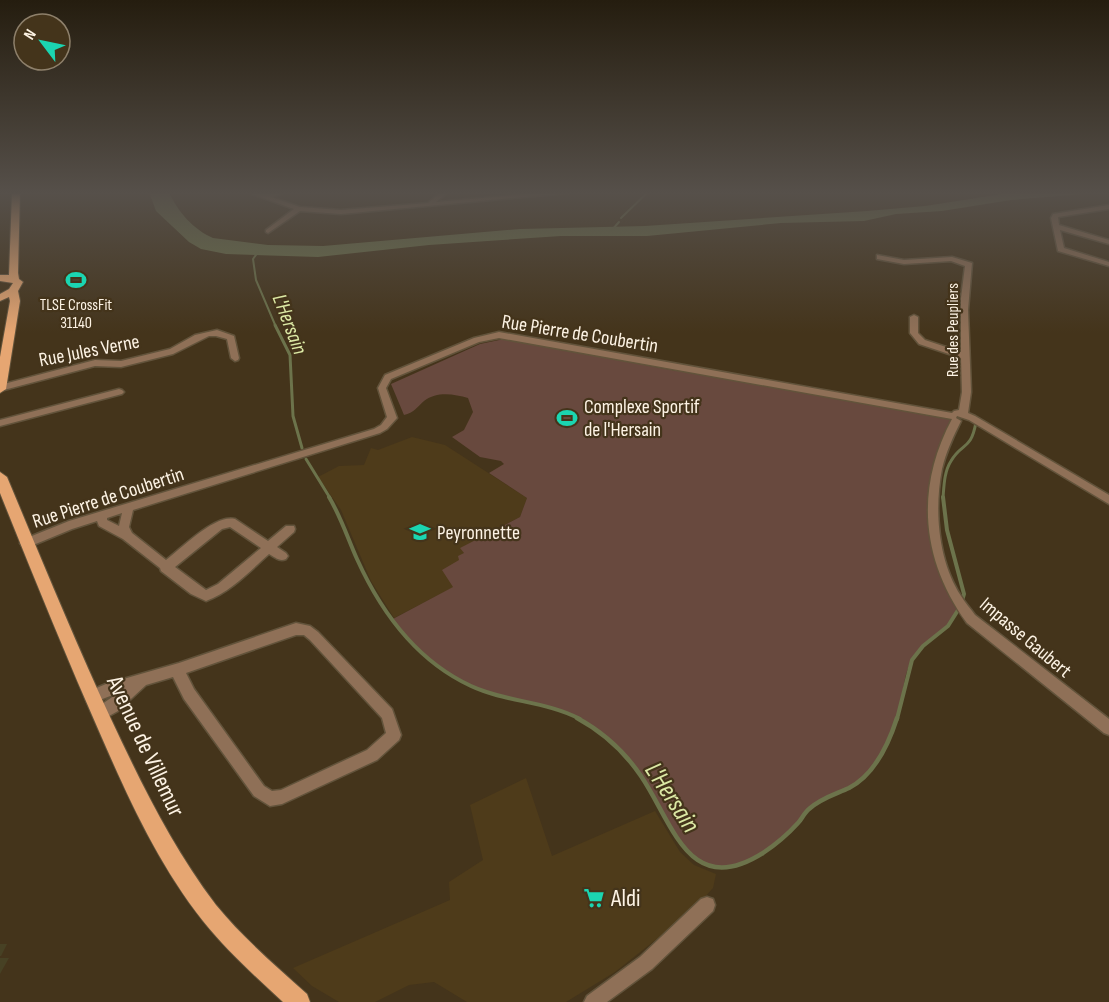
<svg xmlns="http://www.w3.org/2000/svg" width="1109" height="1002" font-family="'Sofia Sans Condensed',sans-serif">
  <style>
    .built { fill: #4e3b1a }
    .green { fill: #68493e }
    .water { fill: #6c734b }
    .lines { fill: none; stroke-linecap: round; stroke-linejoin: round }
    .stream-far3 { stroke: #6c734b; stroke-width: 2 }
    .stream-far2 { stroke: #6c734b; stroke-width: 3 }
    .stream-far1 { stroke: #6c734b; stroke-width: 4 }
    .stream { stroke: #6c734b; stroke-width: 4.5 }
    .minor-casing { stroke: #62533b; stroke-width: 3 }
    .major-casing { stroke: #62533b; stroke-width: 2 }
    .minor { fill: #8f7057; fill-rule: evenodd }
    .major { fill: #e6a672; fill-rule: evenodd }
    .shaded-wall { fill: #474124 }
    .labels { text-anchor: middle; stroke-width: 4.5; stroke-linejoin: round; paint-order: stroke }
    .far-poi-label { font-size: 16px; fill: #fdf3e4; stroke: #44341b }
    .far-street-label { font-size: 16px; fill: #fdf3e4; stroke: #44341b }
    .street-label { font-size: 20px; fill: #fdf3e4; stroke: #44341b }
    .poi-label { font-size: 20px; fill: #fdf3e4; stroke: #44341b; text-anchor: start }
    .water-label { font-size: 21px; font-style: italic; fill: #dce9a5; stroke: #44341b }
    .near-street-label { font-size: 24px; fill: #fdf3e4; stroke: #44341b }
    .near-poi-label { font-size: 24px; fill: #fdf3e4; stroke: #44341b; text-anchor: start }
    .near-water-label { font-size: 26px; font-style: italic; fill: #dce9a5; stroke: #44341b }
  </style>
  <rect width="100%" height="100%" fill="#44341b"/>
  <g class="built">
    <path d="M412,437l33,8 82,53 -7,19 -59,31 3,5 -10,34 -60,31 -23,-37 -30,-71 -23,-33 21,-11 25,-1 7,-17 7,2z"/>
    <path d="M526,778l26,78 103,-45 25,41 14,13 22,9 -3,14 -21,23 -77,61 -49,30h-99l-33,-20 -25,3 -34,17h-36l-27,-16 -19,-18 157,-68 -1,-18 34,-22 -13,-55z"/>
  </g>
  <path class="green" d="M504,339l173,32 2,-4 274,52 -17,48 3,83 21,57c-4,8 -9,16 -15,22 -9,8 -21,14 -28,23 -15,19 -13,43 -19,65 -5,15 -19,43 -29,56 -14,19 -41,20 -58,34 -6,5 -10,12 -15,17 -24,24 -67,61 -102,35 -21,-16 -30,-46 -44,-68 -15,-25 -35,-50 -60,-66 -25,-17 -57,-21 -86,-28 -46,-12 -86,-38 -113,-77l62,-33 -11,-17 17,-10 -1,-4 6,-3 -4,-5 60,-31 7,-19 -38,-25 15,-9 -3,-3 -21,-4 -28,-20 12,-7 9,-18 -5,-14c-14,-4 -31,-7 -44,3 -7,6 -10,12 -20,14l-13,-31 89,-40z"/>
  <path class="water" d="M149,192h20c8,19 25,38 44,46l55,7 55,1 197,-17 125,-3 222,-15 58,-5 90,-14h92l-96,8 -69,11 -46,3 -32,7 -83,2 -134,13h-86l-132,9 -111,12 -92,-3 -25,-5 -12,-7 -33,-31z"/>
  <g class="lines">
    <g class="stream-far3">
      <path d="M621,218l27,-26"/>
      <path d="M612,230l7,-8"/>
      <path d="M258,252l-5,7 3,21 20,47"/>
    </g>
    <g class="stream-far2">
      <path d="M275,325l15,30 3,61 9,32"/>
      <path d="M306,459l24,39"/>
      <path d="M943,498c1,-12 1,-26 8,-37 11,-19 20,-10 25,-39"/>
    </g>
    <g class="stream-far1">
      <path d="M329,497c12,20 19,42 28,62 24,53 60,102 114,127 34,16 75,15 109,33"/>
      <path d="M943,497l4,33 17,64 -2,7"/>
      <path d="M897,719l15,-59 11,-14 25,-20 12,-19"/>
    </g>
    <path class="stream" d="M577,718c26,14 47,33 64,58 32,47 48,124 122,77 12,-8 25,-19 35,-30 4,-4 6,-10 11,-14 12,-11 27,-15 40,-21 25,-13 40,-45 48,-70"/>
    <g class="minor-casing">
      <g id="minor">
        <path d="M256,192c10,4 19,0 30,0l-15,5 29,10 41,3 87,-7 13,-11h7l-12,10 112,-10h30l-237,22 -41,-3 -32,22 -2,-1v-2l28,-21 -42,-15z"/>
        <path d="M1109,205v4l-51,8 1,8 50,15v4l-49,-14 4,18 45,14v4l-51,-15 -7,-33 2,-4z"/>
        <path d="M877,255l27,5 48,-3 20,6 -4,47 3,82 -3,21 7,3 134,79v9l-140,-84 -12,-4 -1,2 5,3c-8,16 -15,31 -19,48 -8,41 -4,92 19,127 4,7 10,13 14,19l134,104v16l-5,-2 -137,-110c-46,-63 -52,-135 -15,-204l-453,-81 -20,4 -88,37 -5,9 11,30 -10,11 -7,4 -247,77 -4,17 3,6 34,27c16,-12 49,-46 69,-41l33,22 18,-15h8l1,3 -1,3 -17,15 9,6 2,3 -2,3c-7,3 -11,-2 -17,-5 -19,17 -38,38 -63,47l-15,-7 -30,-23 -1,-3 -37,-29 -24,-13 -2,-5 -25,8 -46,19 -4,-2 -2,-3 2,-3 47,-19 305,-92 7,-4 6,-8 -9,-29 7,-13 89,-37 25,-6 453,81 2,-2 5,-1 3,-18 -1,-34 -42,-14 -9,-11v-16l4,-2 4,2v16l7,7 36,12v-54l4,-32 -14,-5 -47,3 -27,-5zM122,513l-3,13 -12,-6v-2zM230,527l31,21 -43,36 -12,6 -31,-23 47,-38z"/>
        <path d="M217,330l17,6 5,22 -1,2 -3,1 -4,-3 -4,-19 -11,-3h-7l-36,18 -52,13 -26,-1 -95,25v-6l95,-25 26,1 49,-12 25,-14z"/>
        <path d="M119,389l3,1 2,2 -2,2 -122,32v-6z"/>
        <path d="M296,623l14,3 8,6 74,77 9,26 -2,5 -22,20 -95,44 -12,2 -16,-10 -70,-97 -11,-22 -27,8 -28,26 -18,10 -5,-2 -2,-5 2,-5 23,-16 -26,10 -5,-1 -2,-5 2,-5 19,-8 73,-21zM296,635h8l6,5 72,78 4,15 -19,17 -86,40 -9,1 -8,-5 -70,-97 -8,-16z"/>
        <path d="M707,897l6,2 2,6 -2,6 -61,58 -45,33h-23l3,-6 53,-39 61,-58z"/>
      </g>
    </g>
    <g class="major-casing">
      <g id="major">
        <path d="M12,192h8l-2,81 1,6 4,3 -5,9 2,10 -14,88 -6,4v-36l10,-56 -1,-4 -9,4v-7l9,-5 4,-6 -13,-2v-6h9z"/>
        <path d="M0,472l7,5c34,81 67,162 104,242 31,66 61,128 105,186 27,33 60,61 91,89l3,8h-27c-28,-26 -56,-51 -80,-81 -44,-56 -73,-119 -101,-183 -36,-81 -69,-163 -102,-245z"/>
      </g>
    </g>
    <use href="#minor" class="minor"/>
    <use href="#major" class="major"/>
  </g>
  <g class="shaded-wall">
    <path d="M0,944h7l-6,12h-1z"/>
    <path d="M0,958h9l-9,16z"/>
  </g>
  <linearGradient id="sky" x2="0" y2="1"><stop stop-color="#251d0f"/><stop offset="0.58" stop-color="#56504a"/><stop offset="1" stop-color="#56504a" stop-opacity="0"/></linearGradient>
  <rect width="1109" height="333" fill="url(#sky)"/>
  <defs>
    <g id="stadium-bare" transform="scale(1.62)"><path d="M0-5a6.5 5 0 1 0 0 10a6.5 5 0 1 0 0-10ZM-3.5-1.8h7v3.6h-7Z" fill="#1bd5b1" stroke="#44341b" stroke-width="2.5" paint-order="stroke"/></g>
    <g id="school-bare" transform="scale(1.62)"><path d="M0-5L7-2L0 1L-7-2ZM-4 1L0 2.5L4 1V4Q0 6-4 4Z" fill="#1bd5b1" stroke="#44341b" stroke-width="2.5" paint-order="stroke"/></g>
    <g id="supermarket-bare" transform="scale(1.62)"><path d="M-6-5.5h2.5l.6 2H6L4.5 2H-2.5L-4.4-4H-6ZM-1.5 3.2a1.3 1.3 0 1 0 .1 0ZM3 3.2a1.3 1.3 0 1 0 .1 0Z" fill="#1bd5b1" stroke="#44341b" stroke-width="2.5" paint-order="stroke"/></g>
  </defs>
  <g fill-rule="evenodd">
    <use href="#stadium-bare" x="76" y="280"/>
    <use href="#stadium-bare" x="567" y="418"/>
    <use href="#school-bare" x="420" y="532"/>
    <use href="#supermarket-bare" x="594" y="898"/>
  </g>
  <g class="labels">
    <g class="far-poi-label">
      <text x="76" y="310">TLSE CrossFit<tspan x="76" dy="18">31140</tspan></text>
    </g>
    <g class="far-street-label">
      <text transform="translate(952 330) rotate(-90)" y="6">Rue des Peupliers</text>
    </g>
    <g class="street-label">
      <text transform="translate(580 333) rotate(9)" y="7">Rue Pierre de Coubertin</text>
      <text transform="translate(89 350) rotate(-11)" y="7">Rue Jules Verne</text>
      <text transform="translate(108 497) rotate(-18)" y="7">Rue Pierre de Coubertin</text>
      <text transform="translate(1026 637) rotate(40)" y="7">Impasse Gaubert</text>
    </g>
    <g class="poi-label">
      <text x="584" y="413">Complexe Sportif<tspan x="584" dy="23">de l'Hersain</tspan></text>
      <text x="437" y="539">Peyronnette</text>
    </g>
    <g class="water-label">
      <text transform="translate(290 324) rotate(69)" y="7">L'Hersain</text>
    </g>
    <g class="near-street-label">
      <text transform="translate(146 746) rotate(65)" y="8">Avenue de Villemur</text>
    </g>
    <g class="near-poi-label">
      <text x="611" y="906">Aldi</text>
    </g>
    <g class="near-water-label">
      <text transform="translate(673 797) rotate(57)" y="9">L'Hersain</text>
    </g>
  </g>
  <g transform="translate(42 42) rotate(302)"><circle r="28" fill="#44341b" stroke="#8e806b" stroke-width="1.5"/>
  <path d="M0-4.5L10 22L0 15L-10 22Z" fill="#1bd5b1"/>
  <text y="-9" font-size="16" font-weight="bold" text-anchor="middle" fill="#fdf3e4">N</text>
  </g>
</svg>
